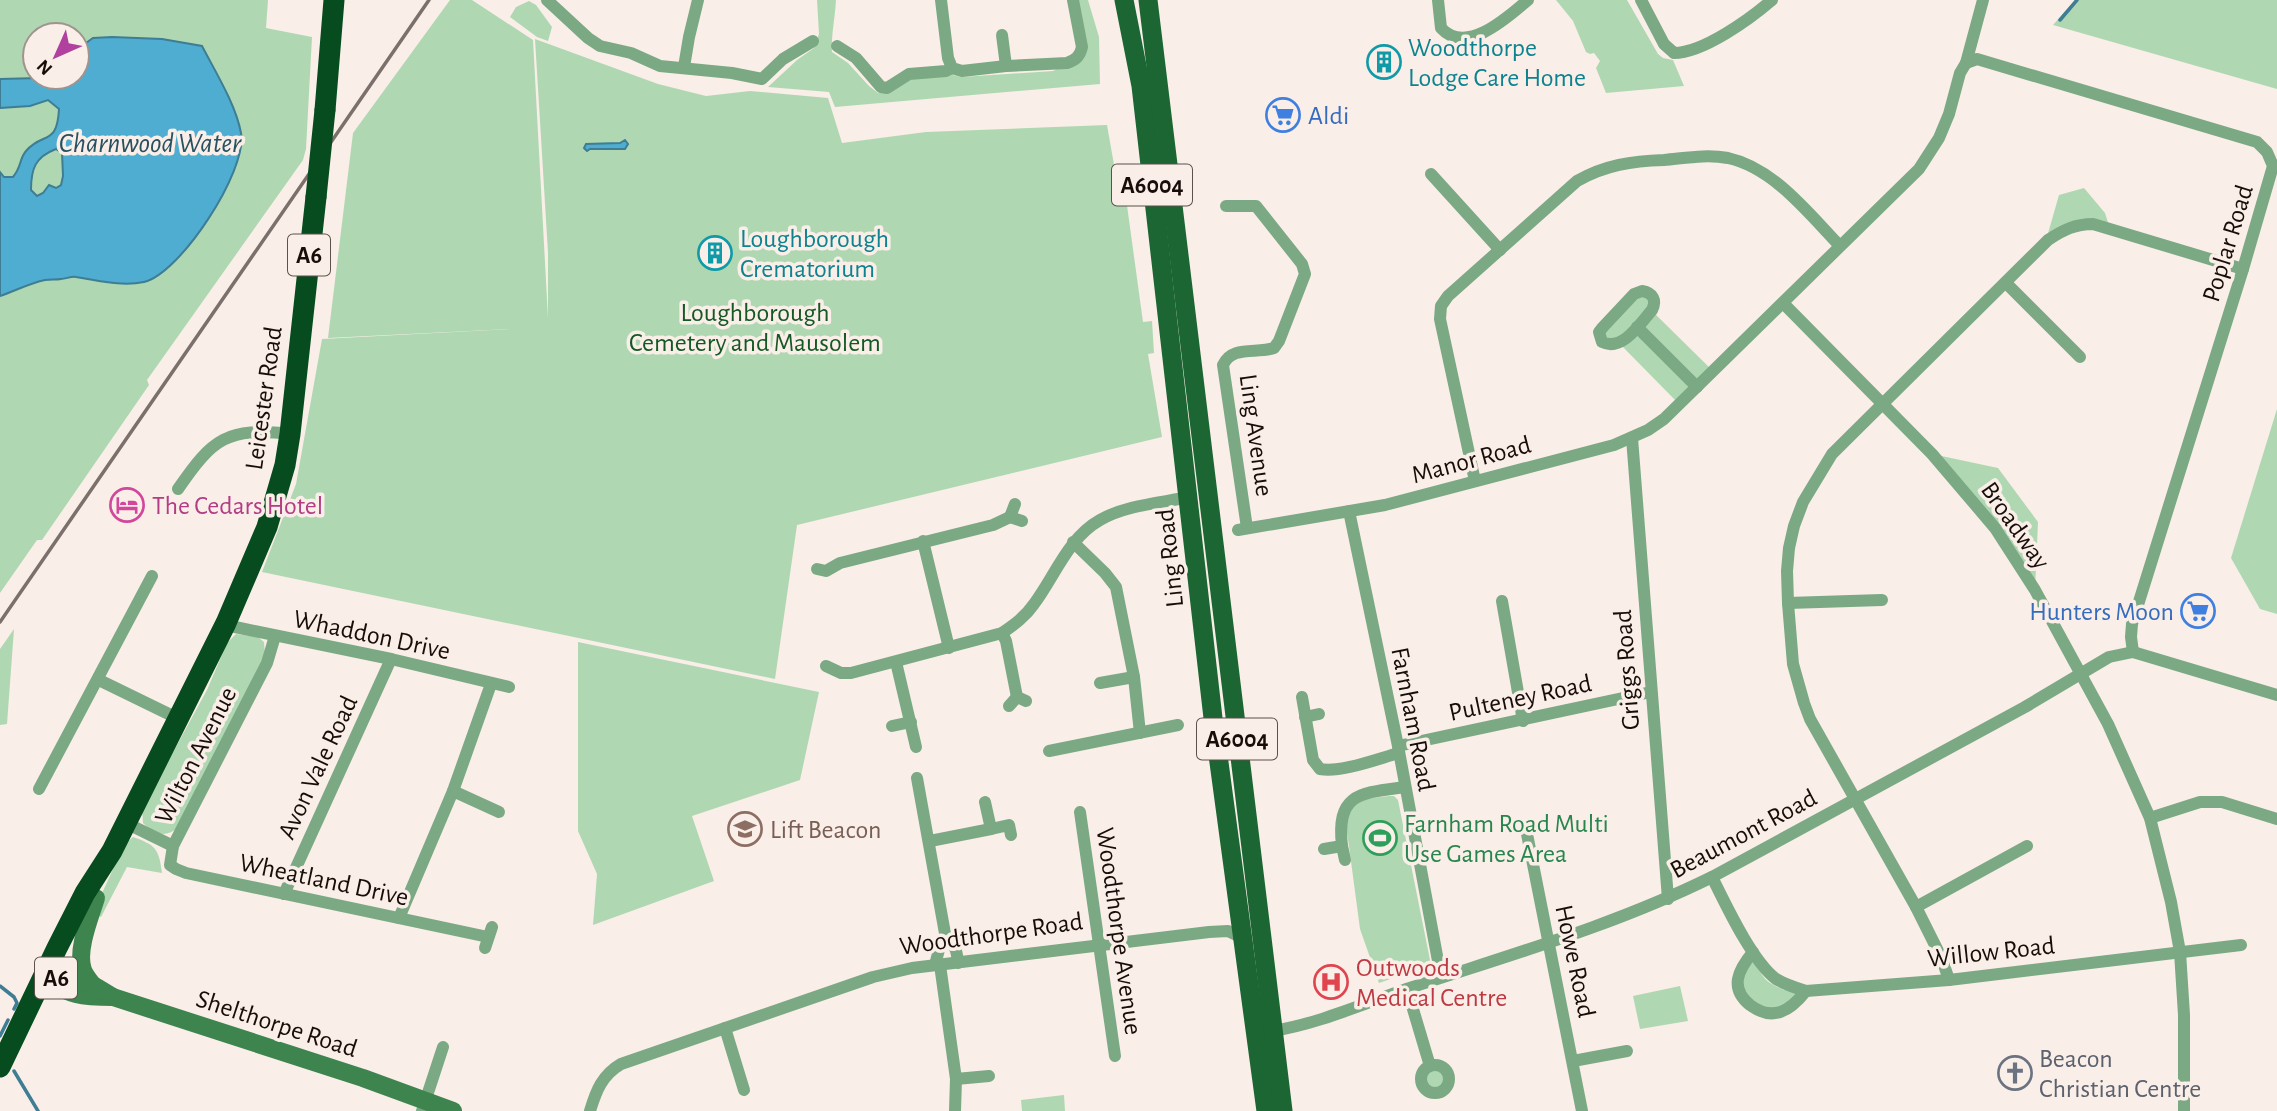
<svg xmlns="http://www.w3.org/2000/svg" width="2277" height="1111" font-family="'Alegreya Sans',sans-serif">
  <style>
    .green { fill: #afd8b2; fill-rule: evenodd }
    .water { fill: #4eadd0; stroke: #3e7d94; stroke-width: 2; fill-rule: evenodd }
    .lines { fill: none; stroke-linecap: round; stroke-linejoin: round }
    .stream { stroke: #3e7d94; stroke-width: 3.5 }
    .street { stroke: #7ba983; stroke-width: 12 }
    .secondary { stroke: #3d844e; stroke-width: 18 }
    .primary { stroke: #1b6632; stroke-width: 19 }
    .highway { stroke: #064c1f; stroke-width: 21 }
    .rail { stroke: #7b706b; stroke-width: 3.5 }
    .highway-bridge { stroke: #064c1f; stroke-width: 21 }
    .labels { text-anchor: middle; stroke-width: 7; stroke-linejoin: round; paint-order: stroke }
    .shield { fill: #faeee8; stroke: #5c514c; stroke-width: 2 }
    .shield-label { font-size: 24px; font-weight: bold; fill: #180e09 }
    .culture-label { font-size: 26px; fill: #0d838f; stroke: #faeee8; text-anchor: start }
    .shop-label { font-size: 26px; fill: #366cbe; stroke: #faeee8; text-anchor: start }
    .street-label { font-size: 26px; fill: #180e09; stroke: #faeee8 }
    .park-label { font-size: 26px; fill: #145824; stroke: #faeee8 }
    .hotel-label { font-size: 26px; fill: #b23c85; stroke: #faeee8; text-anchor: start }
    .leisure-label { font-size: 26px; fill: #27864d; stroke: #faeee8; text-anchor: start }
    .education-label { font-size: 26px; fill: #785e54; stroke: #faeee8; text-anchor: start }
    .health-label { font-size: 26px; fill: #be3a42; stroke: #faeee8; text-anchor: start }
    .worship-label { font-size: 26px; fill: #5b616d; stroke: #faeee8; text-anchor: start }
    .water-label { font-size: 28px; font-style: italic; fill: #275060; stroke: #faeee8 }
  </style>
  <rect width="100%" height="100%" fill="#faeee8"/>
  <g class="green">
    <path d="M0,0h268l-2,28 46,9 -6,112 -3,11 -156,220 2,5 -107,155h-5l-37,53zM35,35h42v42h-42z"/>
    <path d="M450,0h22l61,40 15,278v-65l-13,-214 123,45 48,12 44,-5 78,7 14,45 84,-11 181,-7 13,74 6,-1 17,124 9,-1 2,32 -6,1 14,83 -365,88 -22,154 -513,-107 34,-88 26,-145 226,-12 -220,11 25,-205z"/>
    <path d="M817,0h19c-1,18 -5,36 -4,52l16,11 21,23 9,7 5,-1 26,-18 43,-6 1,7 8,2 92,-6 24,-13 -4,-58h15l11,37 1,47 -265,23 -6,-15 -61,-5 29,-27 17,-12 5,-14z"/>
    <path d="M1556,0h71l31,54 5,4 10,2 11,26 -78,7 -10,-25 4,-7 -6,-8 -4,1 -4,-2 -13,-31z"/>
    <path d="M2075,0h202v89l-224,-64z"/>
    <path d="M529,1l7,4 16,22 -4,14 -11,-4 -27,-20 6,-10z"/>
    <path d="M2084,188l21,25 5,16 -17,-5 -48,20 14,-49z"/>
    <path d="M1649,292l3,19 61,60 -34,33 -59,-60 -14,1 -3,-18 31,-33z"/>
    <path d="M2277,409v205l-17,-5 -29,-51z"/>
    <path d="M1932,454l66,14 40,54 -3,68z"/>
    <path d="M14,629l-7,95 -7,1v-76z"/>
    <path d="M236,634l22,3 6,5 1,13 -88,173c-12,11 -24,5 -34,-5l-1,-14 65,-119 20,-47z"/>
    <path d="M578,642l241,50 -19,88 -108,36 22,65 -121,44 4,-51 -19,-43z"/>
    <path d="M1389,796h5l4,4 33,165 -52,18 -19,-54 -14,-105c6,-26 19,-25 43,-28z"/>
    <path d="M133,837c23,8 26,12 29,36l-35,-6 -26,50 -8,-4 31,-68z"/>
    <path d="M1759,960c0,18 9,23 25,30l6,-3 16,4 -29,23 -30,-11 -8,-27 6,-14z"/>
    <path d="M1680,986l8,35 -48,8 -7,-33z"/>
    <circle cx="1435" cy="1079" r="14"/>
    <path d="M1064,1095l1,16h-43l-1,-11z"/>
  </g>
  <g class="water">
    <path d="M112,37l50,2 40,7c13,25 34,59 39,87 7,37 -61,141 -97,149 -23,5 -47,-2 -68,-5 -5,-1 -10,2 -15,2 -5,1 -11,0 -16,1 -15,3 -30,11 -45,16v-124l4,5h9c9,-11 6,-18 13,-26 17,-20 31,-4 33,-42l-11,-9 -18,6 -30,2v-29l77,-2 2,-29 14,-10zM56,149l6,4 1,23 -2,9 -5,3 -7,-3 -6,8 -6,3 -6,-6c0,-21 4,-33 25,-41z"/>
    <path d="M625,140l3,4 -3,5h-35l-3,2 -3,-3 2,-4 34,-1z"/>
  </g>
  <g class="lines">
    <g class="stream">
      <path d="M2060,20l17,-20"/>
      <path d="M0,986l14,11 3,6 -3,6"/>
      <path d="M0,1036l8,-16"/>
      <path d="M14,1071l24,40"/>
    </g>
    <g class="street">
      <path d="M547,0l41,38 12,8 31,7 29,13 72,7 30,6 21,-20 30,-18"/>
      <path d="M941,0l7,58 4,10 10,3 44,-5 61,-3c9,-3 13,-7 15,-16l-9,-47"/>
      <path d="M1438,0l3,28c25,28 67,-11 87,-28"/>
      <path d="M1641,0l23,44 10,9c29,0 76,-34 98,-53"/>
      <path d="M1002,35l4,31"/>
      <path d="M837,46l19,12 25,29 6,1 22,-14 37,-3 6,-3"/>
      <path d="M1966,63l11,-4 280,83 10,10 6,14 -30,103 -111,355 -1,13 2,15"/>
      <path d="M684,67l5,-30 9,-37"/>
      <path d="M1431,174l69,76"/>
      <path d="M1226,206h30l46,58 3,10 -26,67 -5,7c-18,6 -42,-3 -51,17l24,163"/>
      <path d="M2006,283l74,74"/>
      <path d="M1642,291c11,2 15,9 10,19 -12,14 -30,42 -50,32l-3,-10 4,-5 31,-33z"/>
      <path d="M1783,303l149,151 63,74 40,62 73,134 42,94 21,84 9,50 4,63v96"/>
      <path d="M1637,327l60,60"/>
      <path d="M1632,438l36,461"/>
      <path d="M1475,481l-35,-162 1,-13 7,-10 129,-115c28,-16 55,-20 87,-21 22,-2 42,-6 64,-2 46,10 81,56 112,88"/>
      <path d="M178,489c35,-51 49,-62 112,-55"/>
      <path d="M1015,504l-5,13 12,4"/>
      <path d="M1349,511l49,235 43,231"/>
      <path d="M1238,530l147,-25 229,-60 34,-15 16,-11 255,-250 20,-31 10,-24 11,-41 6,-10 17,-63"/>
      <path d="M923,541l26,107"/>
      <path d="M1073,542l32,31 11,14 18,90 6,56"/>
      <path d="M817,569l9,2 14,-8 153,-38 17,-8"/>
      <path d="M1502,601l21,120"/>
      <path d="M1788,603l94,-3"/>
      <path d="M226,623l9,4 156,32 118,28"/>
      <path d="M1002,633l4,8 11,56"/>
      <path d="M275,636l-8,27 -94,183 -3,19 6,4 10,4 302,64"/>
      <path d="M896,662l20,85"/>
      <path d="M826,666l15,7h10l151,-40c13,-9 23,-16 32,-29 21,-28 34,-66 66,-84 26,-15 60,-17 89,-23"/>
      <path d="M99,680l80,39"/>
      <path d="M1100,683l34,-6"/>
      <path d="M1302,697l11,63 7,9c21,4 57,-10 79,-16"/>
      <path d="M1009,706l8,-9 9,4"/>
      <path d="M1305,717l14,-3"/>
      <path d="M892,726l19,-4"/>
      <path d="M1398,746l253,-54"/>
      <path d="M1049,751l129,-26"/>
      <path d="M917,778l29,161"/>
      <path d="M39,789l113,-213"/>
      <path d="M453,791l46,21"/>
      <path d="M985,802l6,27 18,-4 2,10"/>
      <path d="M1080,812l35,244"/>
      <path d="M2150,818l50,-16h22l55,17"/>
      <path d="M126,823l47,23"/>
      <path d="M1526,829l56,282"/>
      <path d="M930,841l61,-12"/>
      <path d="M1342,846l3,14"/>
      <path d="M1324,849l18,-3c-6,-53 18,-53 63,-59"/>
      <path d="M1712,877c14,28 40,84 64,102 10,6 20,9 30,12l143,-11 292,-35"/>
      <path d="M284,894l107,-235"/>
      <path d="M1916,907l111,-61"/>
      <path d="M399,918l54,-127 38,-107"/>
      <path d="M485,948l7,-21"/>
      <path d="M1753,952c-15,18 -24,36 -3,53 23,17 40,6 56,-14"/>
      <path d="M935,965l6,-23 5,-3c10,6 11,13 12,24"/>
      <path d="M940,965l16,114 -1,32"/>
      <path d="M1949,980l-7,-21 -26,-52 -106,-188 -6,-16 -11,-39 -5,-61 -1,-32 2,-23 5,-22 9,-24 29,-48 216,-214c15,-10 27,-16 45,-16l150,45"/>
      <path d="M1407,989l23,77"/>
      <path d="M725,1028l19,62"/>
      <path d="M1273,1031c49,-8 96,-30 143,-45 100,-33 201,-62 296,-109l313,-170 84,-50 24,-5 144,43"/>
      <path d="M1573,1061l54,-10"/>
      <circle cx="1435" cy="1079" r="14"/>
      <path d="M956,1079l33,-3"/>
      <path d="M422,1111l21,-64"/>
      <path d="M590,1111c6,-20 12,-36 31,-47l252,-87 39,-9 297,-36 19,-1 15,7"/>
    </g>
    <g class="secondary">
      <path d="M49,973c10,24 41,24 64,24"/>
      <path d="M92,984c-3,-4 -7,-9 -9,-14 -7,-19 7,-53 13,-72"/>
      <path d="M34,996c33,-29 45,-20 79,1l250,81 90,33"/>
    </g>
    <g class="primary">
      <path d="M1124,0l17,86 72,632 53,393"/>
      <path d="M1148,0l135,1111"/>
    </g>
    <g class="highway">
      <path d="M325,110l9,-110"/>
      <path d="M0,1067l57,-119 28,-55 27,-42 114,-228 41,-96 18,-62 5,-31 26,-237"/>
    </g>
    <path class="rail" d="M0,622l429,-622"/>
    <path class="highway-bridge" d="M316,197l9,-87"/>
  </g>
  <defs>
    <g id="building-ring" transform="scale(1.75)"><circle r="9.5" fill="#faeee8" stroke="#0f9aa8" stroke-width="1.5"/><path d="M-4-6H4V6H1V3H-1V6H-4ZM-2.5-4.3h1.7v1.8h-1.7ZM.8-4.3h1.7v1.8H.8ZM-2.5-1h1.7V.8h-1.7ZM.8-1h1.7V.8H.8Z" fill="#0f9aa8"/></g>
    <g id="supermarket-ring" transform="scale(1.75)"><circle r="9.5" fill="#faeee8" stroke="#3f7fe0" stroke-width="1.5"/><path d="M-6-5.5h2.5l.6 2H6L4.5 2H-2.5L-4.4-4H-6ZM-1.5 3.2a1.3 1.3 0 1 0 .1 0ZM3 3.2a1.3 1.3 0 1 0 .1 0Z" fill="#3f7fe0"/></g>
    <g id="hotel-ring" transform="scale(1.75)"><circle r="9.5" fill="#faeee8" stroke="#d1479c" stroke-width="1.5"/><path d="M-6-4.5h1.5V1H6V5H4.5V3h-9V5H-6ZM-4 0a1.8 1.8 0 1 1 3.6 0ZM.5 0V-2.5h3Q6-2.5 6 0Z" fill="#d1479c"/></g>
    <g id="school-ring" transform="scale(1.75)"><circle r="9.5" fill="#faeee8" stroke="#8d6e63" stroke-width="1.5"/><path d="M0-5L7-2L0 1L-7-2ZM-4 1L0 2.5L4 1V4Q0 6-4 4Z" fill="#8d6e63"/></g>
    <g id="stadium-ring" transform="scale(1.75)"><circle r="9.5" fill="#faeee8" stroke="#2e9e5b" stroke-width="1.5"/><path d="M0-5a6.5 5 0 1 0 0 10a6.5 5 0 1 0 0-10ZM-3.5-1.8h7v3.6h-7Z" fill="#2e9e5b"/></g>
    <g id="hospital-ring" transform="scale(1.75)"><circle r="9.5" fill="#faeee8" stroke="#e0444e" stroke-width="1.5"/><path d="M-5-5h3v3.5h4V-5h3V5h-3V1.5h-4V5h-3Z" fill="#e0444e"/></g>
    <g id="church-ring" transform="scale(1.75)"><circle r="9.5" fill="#faeee8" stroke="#6b7280" stroke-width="1.5"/><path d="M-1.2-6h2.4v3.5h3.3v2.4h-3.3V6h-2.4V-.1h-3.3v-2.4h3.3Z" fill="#6b7280"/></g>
  </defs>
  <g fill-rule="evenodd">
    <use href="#building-ring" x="1384" y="62"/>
    <use href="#supermarket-ring" x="1283" y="115"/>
    <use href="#building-ring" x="715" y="253"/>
    <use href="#hotel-ring" x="127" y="505"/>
    <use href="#supermarket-ring" x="2198" y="611"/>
    <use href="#school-ring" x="745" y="829"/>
    <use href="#stadium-ring" x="1380" y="838"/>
    <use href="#hospital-ring" x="1331" y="982"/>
    <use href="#church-ring" x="2015" y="1073"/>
  </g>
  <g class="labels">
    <g class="shield">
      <rect x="1112" y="164.5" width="80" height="41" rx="5"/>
      <rect x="288" y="234.5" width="42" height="41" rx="5"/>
      <rect x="1197" y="718.5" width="80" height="41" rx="5"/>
      <rect x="35" y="957.5" width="42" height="41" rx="5"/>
    </g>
    <g class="shield-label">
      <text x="1152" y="193">A6004</text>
      <text x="309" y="263">A6</text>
      <text x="1237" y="747">A6004</text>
      <text x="56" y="986">A6</text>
    </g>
    <g class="culture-label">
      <text x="1408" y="56">Woodthorpe<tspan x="1408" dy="30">Lodge Care Home</tspan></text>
      <text x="740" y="247">Loughborough<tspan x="740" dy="30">Crematorium</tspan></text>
    </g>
    <g class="shop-label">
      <text x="1308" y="124">Aldi</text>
      <text x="2174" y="620" text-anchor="end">Hunters Moon</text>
    </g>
    <g class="street-label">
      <text transform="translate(2227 243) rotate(-73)" y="9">Poplar Road</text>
      <text transform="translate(263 398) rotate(-82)" y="9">Leicester Road</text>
      <text transform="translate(1257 435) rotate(82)" y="9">Ling Avenue</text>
      <text transform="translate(1471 459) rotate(-15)" y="9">Manor Road</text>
      <text transform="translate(2016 525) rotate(55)" y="9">Broadway</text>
      <text transform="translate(1169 558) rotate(-96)" y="9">Ling Road</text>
      <text transform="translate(372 634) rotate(12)" y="9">Whaddon Drive</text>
      <text transform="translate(1626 670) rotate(-94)" y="9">Griggs Road</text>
      <text transform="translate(1520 697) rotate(-12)" y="9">Pulteney Road</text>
      <text transform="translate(1414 719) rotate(79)" y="9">Farnham Road</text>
      <text transform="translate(195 755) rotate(-63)" y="9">Wilton Avenue</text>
      <text transform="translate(317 767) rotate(-65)" y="9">Avon Vale Road</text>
      <text transform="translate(1743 833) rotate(-28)" y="9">Beaumont Road</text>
      <text transform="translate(324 879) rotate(12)" y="9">Wheatland Drive</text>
      <text transform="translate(1120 931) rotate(82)" y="9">Woodthorpe Avenue</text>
      <text transform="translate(991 933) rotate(-8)" y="9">Woodthorpe Road</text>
      <text transform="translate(1991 951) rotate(-6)" y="9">Willow Road</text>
      <text transform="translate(1576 961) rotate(78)" y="9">Howe Road</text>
      <text transform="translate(277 1023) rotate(18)" y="9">Shelthorpe Road</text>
    </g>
    <g class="park-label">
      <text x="755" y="321">Loughborough<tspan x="755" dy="30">Cemetery and Mausolem</tspan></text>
    </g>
    <g class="hotel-label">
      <text x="152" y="514">The Cedars Hotel</text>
    </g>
    <g class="leisure-label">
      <text x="1404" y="832">Farnham Road Multi<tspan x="1404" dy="30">Use Games Area</tspan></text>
    </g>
    <g class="education-label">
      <text x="770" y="838">Lift Beacon</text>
    </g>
    <g class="health-label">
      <text x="1356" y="976">Outwoods<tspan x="1356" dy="30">Medical Centre</tspan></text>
    </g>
    <g class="worship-label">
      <text x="2039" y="1067">Beacon<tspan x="2039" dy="30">Christian Centre</tspan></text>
    </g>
    <g class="water-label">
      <text x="150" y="152">Charnwood Water</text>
    </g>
  </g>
  <g transform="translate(56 56) rotate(225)"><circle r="33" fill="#faeee8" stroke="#a0948f" stroke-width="2"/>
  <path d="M0-5L12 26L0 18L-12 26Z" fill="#b0419e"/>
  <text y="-10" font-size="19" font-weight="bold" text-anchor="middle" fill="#180e09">N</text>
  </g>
</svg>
